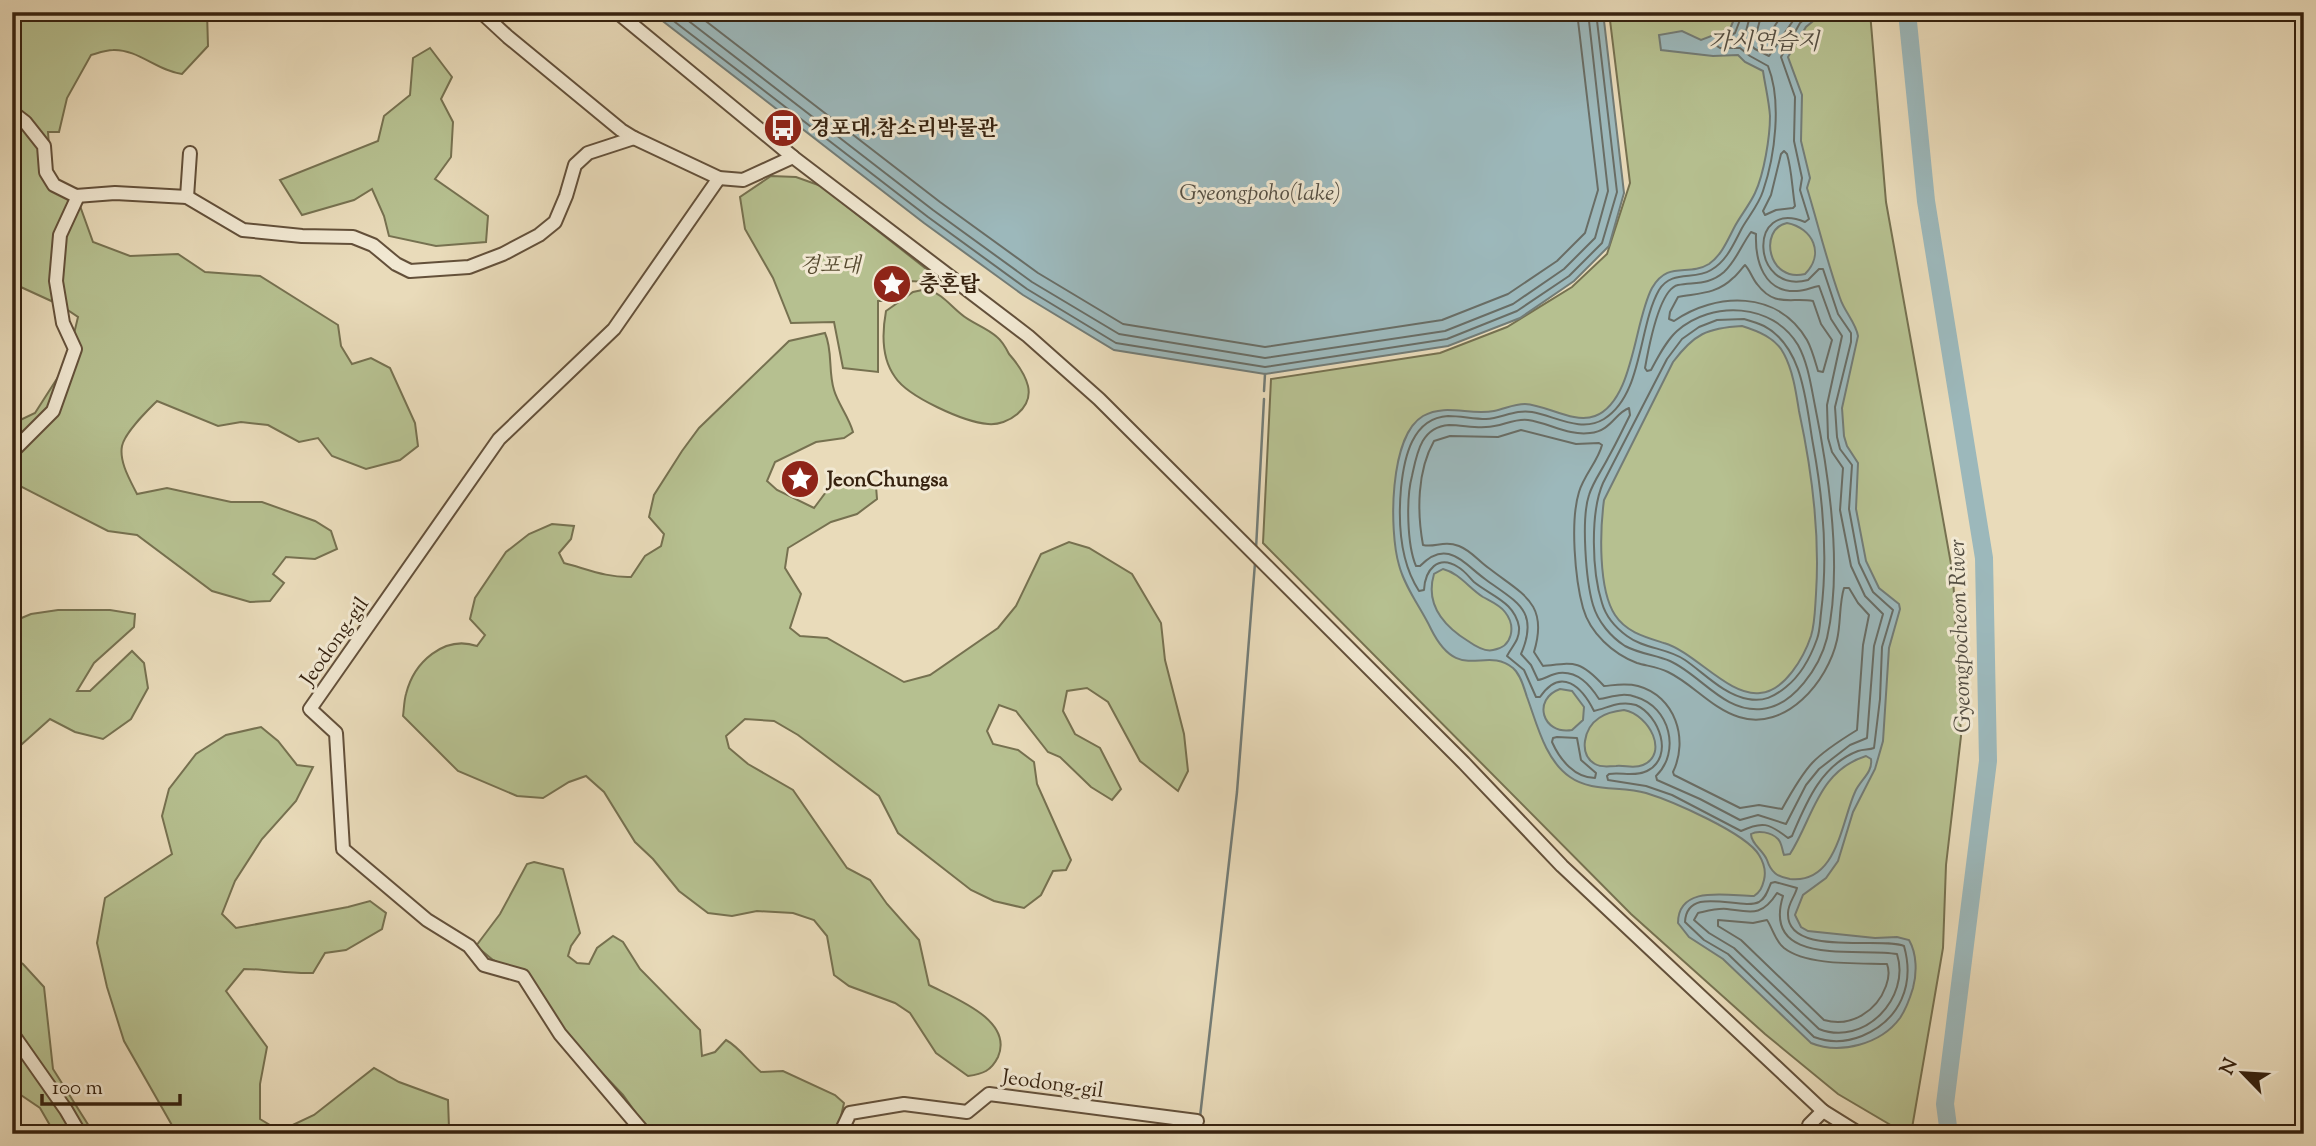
<svg xmlns="http://www.w3.org/2000/svg" width="2316" height="1146" font-family="'Sorts Mill Goudy','Noto Serif KR',serif">
  <style>
    .green { fill: #b6c090; stroke: #767150; stroke-width: 2 }
    .water { fill: #9cb8bb; stroke: #737c76; stroke-width: 2; fill-rule: evenodd }
    .lines { fill: none; stroke-linecap: round; stroke-linejoin: round }
    .shore { stroke: #696d65; stroke-width: 2 }
    .stream { stroke: #737c76; stroke-width: 2.5 }
    .river { stroke: #9cb8bb; stroke-width: 18 }
    .minor-casing { stroke: #63503a; stroke-width: 16 }
    .minor { stroke: #f1e8d2; stroke-width: 12 }
    .labels { text-anchor: middle; stroke-width: 6; stroke-linejoin: round; paint-order: stroke }
    .poi-label { font-size: 21px; font-weight: bold; fill: #36220f; stroke: #f1e8d2; text-anchor: start }
    .park-label { font-size: 21px; font-style: italic; fill: #564a2f; stroke: #f1e8d2 }
    .street-label { font-size: 21px; fill: #36220f; stroke: #f1e8d2 }
    .water-label { font-size: 23px; font-style: italic; fill: #554f43; stroke: #f1e8d2 }
  </style>
  <rect width="100%" height="100%" fill="#e9dbba"/>
  <filter id="stains"><feTurbulence type="fractalNoise" baseFrequency=".00286" numOctaves="4"/><feColorMatrix values="0 0 0 0 .2 0 0 0 0 .09 0 0 0 0 .02 0 0 0 .5 -.17"/></filter>
  <radialGradient id="worn" r=".72"><stop offset=".6" stop-color="#630" stop-opacity="0"/><stop offset="1" stop-color="#630" stop-opacity=".3"/></radialGradient>
  <g class="green">
    <path d="M12,12h195l1,34 -26,28c-25,-3 -44,-25 -69,-24 -7,0 -15,3 -22,5l-24,43 -8,34h-11l4,58 28,16 13,36 37,14 48,-2 27,18 55,4 78,49 3,21 11,18 19,-6 19,10 25,55 3,23 -18,14 -34,9 -34,-13 -14,-18 -19,4 -31,-17 -27,-3 -23,4 -61,-25c-10,10 -32,31 -35,45 -3,16 8,34 15,48l30,-6 64,14h31l53,19 16,10 6,18 -22,10 -29,-2 -13,17 11,9 -14,18 -20,1 -38,-11 -75,-56 -29,-4 -96,-49v-58l23,-11 32,-50 11,-46 -18,-12 -48,-22z"/>
    <path d="M1609,12h261l16,190 67,373 8,161 -15,129 -3,83 -32,186h-5l-68,-40 -73,-60 -134,-120 -368,-371 8,-164 169,-26 67,-26 65,-40 35,-33 23,-71z"/>
    <path d="M430,48l22,29 -11,22 12,23 -2,35 -16,22 53,37 -2,26 -50,4 -47,-10 -5,-20 -12,-27 -18,11 -52,15 -22,-35 98,-39 6,-25 26,-21 3,-37z"/>
    <path d="M771,176l25,1 25,9 123,97 -34,-2 -13,20h-19v71l-35,-4 -9,-46 -43,1 -18,-45 -28,-49 -5,-32z"/>
    <path d="M927,289c15,5 22,15 34,25 10,9 25,13 36,23 5,4 9,11 12,17 8,9 16,20 19,32 5,22 -20,40 -40,38 -24,-2 -80,-27 -93,-47 -14,-19 -13,-44 -9,-66l27,-19z"/>
    <path d="M825,333c8,18 3,38 9,57 4,14 15,27 19,42l-9,6 -28,4 -41,20 -8,19 10,9 37,18 18,-24 12,-8 32,10 1,13 -20,15 -26,8 -43,26 -3,20 16,26 -11,34 10,8 27,2 77,44 26,-7 68,-47 18,-22 25,-52 28,-12 20,6 43,26 29,49 4,37 19,74 4,37 -10,20 -38,-30 -32,-59 -21,-14 -20,3 -4,20 12,23 25,14 21,41 -9,11 -21,-13 -31,-30 -12,-5 -32,-41 -17,-6 -12,26 6,13 25,6 16,12 3,22 34,76 -5,10 -13,1 -12,24 -17,13 -30,-7 -23,-11 -73,-57 -19,-37 -81,-61 -24,-14 -29,-2 -19,17 3,12 19,16 45,26 54,78 23,12 17,24 32,36 10,45c25,13 85,35 69,72 -7,14 -15,17 -30,19l-32,-23 -26,-40 -15,-10 -46,-17 -15,-11 -7,-39 -13,-16 -21,-7 -36,-2 -25,5 -24,-3 -29,-22 -26,-32 -18,-17 -31,-50 -18,-16 -17,6 -26,16 -26,-2 -59,-25 -55,-55c1,-7 1,-15 3,-22 8,-32 38,-59 71,-48l8,-11 -15,-16 5,-21 31,-46 23,-18 23,-10 22,2 -3,13 -12,14 5,10c23,6 44,15 67,14l14,-21 16,-10 3,-12 -15,-17 5,-22 28,-44 17,-23 90,-87z"/>
    <path d="M58,610h52l25,4 -1,13 -40,36 -17,28h13l42,-40 12,12 4,25 -17,31 -28,20 -28,-7 -25,-13 -38,34v-131l19,-8z"/>
    <path d="M261,727l17,14 19,24 16,2 -17,34 -34,38 -27,42 -13,33 14,14 112,-21 22,-6 16,12 -4,16 -36,21 -21,3 -12,20c-24,1 -46,-4 -69,-4l-18,22 41,56 -7,37v35l20,12 34,-16 60,-47 25,14 49,18 1,28 -3,6h-269l-53,-93 -17,-54 -10,-44 8,-45 67,-44 -10,-38 7,-27 27,-35 30,-19z"/>
    <path d="M534,862l29,7 17,64 -9,13 -3,10 9,7 12,1 8,-16 16,-12 10,6 17,27 60,61 2,26 13,-4 11,-12c13,7 23,22 35,32l22,-1 52,24 9,8 -7,31h-186l-28,-39 -57,-60 -14,-25 -46,-44 -13,-6 -17,-14 24,-32 27,-50z"/>
    <path d="M12,957l11,7 21,23 9,82 41,65h-39l-15,-26 -28,-19z"/>
  </g>
  <g class="water">
    <path d="M651,12h952l21,181 -15,53 -35,35 -54,37 -72,28 -183,28 -151,-24 -91,-55 -99,-72z"/>
    <path d="M1737,12h87l-18,15 -18,30 14,38 -1,46 9,37 -3,10c11,36 20,74 33,110 4,13 16,25 18,38l-16,72 2,28 3,10 11,17 -2,46 10,52 13,27 20,16 1,5 -11,39 -6,93 -8,28 -22,43 -15,49 -12,17 -23,17 -8,20 6,12 7,4 67,7 22,-1 12,3c8,14 8,33 4,48 -3,10 -7,21 -13,30 -19,26 -60,37 -89,25l-88,-84 -34,-22 -11,-14c0,-39 51,-27 76,-27 6,-4 8,-8 10,-16 2,-8 0,-17 -5,-25 -13,-22 -87,-54 -113,-62 -25,-7 -55,-1 -76,-16 -25,-17 -33,-53 -43,-80 -3,-9 -6,-22 -14,-29 -28,-23 -54,17 -82,-39 -10,-21 -26,-41 -32,-64 -10,-34 -10,-129 24,-149 23,-13 47,0 71,-5 11,-2 19,-7 31,-7 22,1 48,20 70,12 39,-15 39,-95 57,-128 16,-28 36,-11 57,-24 13,-9 19,-25 26,-38 6,-11 15,-22 20,-33 9,-19 15,-56 15,-77 -1,-15 -5,-31 -7,-45l-18,-9 -7,-7 -25,1 -52,-6 -2,-15 23,-4 19,9 29,-11zM1787,223c26,5 38,31 18,51 -37,9 -47,-45 -18,-51zM1742,326c16,5 34,12 42,28 9,17 12,38 15,57 13,60 21,122 17,183 -1,14 -1,29 -5,42 -7,21 -26,55 -51,57 -31,4 -65,-41 -96,-50 -19,-6 -38,-11 -49,-28 -17,-26 -15,-85 -11,-115l69,-138c21,-28 34,-34 69,-36zM1443,569c16,4 26,19 40,28 7,4 17,8 22,15 11,14 8,35 -12,38 -8,2 -18,-4 -25,-9 -24,-15 -43,-37 -34,-67zM1560,689l12,2 12,16 -1,13 -11,10c-30,5 -40,-31 -12,-41zM1624,710c26,5 45,44 19,55 -9,4 -18,0 -27,1 -8,0 -14,2 -21,-2 -17,-10 -11,-36 4,-46 7,-5 16,-7 25,-8zM1866,756l5,3c2,14 -11,21 -16,33 -14,31 -18,92 -65,87 -13,-2 -19,-7 -23,-19 -4,-10 -16,-16 -16,-26 7,-4 20,-2 27,5 4,4 4,11 6,16l6,-1c23,-36 28,-83 76,-98z"/>
  </g>
  <g class="lines">
    <g class="shore">
      <path d="M662,12l266,205 99,72 89,54 149,24 182,-28 70,-28 52,-35 33,-33 15,-51 -21,-180"/>
      <path d="M677,12l256,198 99,72 87,52 146,24 180,-27 68,-27 51,-35 31,-31 13,-47 -20,-179"/>
      <path d="M694,12l246,190 98,71 85,51 142,23 177,-27 66,-26 49,-33 28,-28 13,-43 -21,-178"/>
      <path d="M1743,12l-8,21 -17,9 -1,4 3,2h20l10,8 18,10c14,35 7,90 -5,125 -4,13 -14,25 -21,37 -8,15 -15,33 -31,42 -17,11 -39,-1 -52,20 -21,37 -16,105 -55,129 -23,14 -49,-3 -72,-7 -16,-3 -30,6 -46,7 -13,0 -25,-3 -38,-3 -36,2 -44,42 -47,72 -3,34 -1,74 18,103l5,-1c1,-20 14,-36 34,-23 7,4 11,10 16,15 17,14 41,20 45,45 1,13 -7,19 -12,29l17,14 12,27h4c21,-31 42,-10 54,14 14,-3 26,-11 42,-6 23,10 39,52 11,66 -12,6 -26,1 -38,3l-2,2 1,4 38,6 26,9 69,36c21,-10 28,-8 47,7l4,-2c14,-33 29,-71 66,-85 6,-2 11,-1 16,-3l6,-49 2,-52 11,-37 -20,-18 -14,-29 -10,-54 3,-44 -12,-16 -3,-12 -2,-30 16,-65v-9l-13,-19 -15,-45h-4l-11,11c-57,15 -61,-82 -3,-58l4,-3 -9,-29 2,-12 -8,-37 1,-44 -14,-40 19,-34 13,-11"/>
      <path d="M1751,12l-7,27 11,10 14,7 30,-44"/>
      <path d="M1762,12l-6,23 8,7 20,-30"/>
      <path d="M1784,151l3,3c5,17 5,34 8,52l-2,2 -17,2 -11,5 -2,-4 8,-16 10,-41z"/>
      <path d="M1751,232l5,2c-1,27 8,59 41,57 8,0 15,-4 22,-5l12,33 11,17 -15,69 1,33 4,14 11,16 -3,42 11,56 14,30 18,18 -9,32 -7,92 -17,7 -31,24 -13,16 -20,39 -28,-9 -18,5 -40,-21 -43,-19 -1,-4c25,-24 14,-69 -20,-79 -13,-5 -24,0 -37,2 -9,-14 -21,-28 -40,-26 -8,1 -14,6 -21,7l-7,-15 -10,-11c19,-44 -5,-52 -36,-75 -22,-16 -38,-41 -65,-13h-4c-9,-21 -10,-68 -4,-90 5,-23 9,-49 37,-51 13,0 25,3 37,2 15,0 28,-9 42,-7 21,3 41,16 62,13 21,-2 25,-20 39,-25l1,7c-7,14 -14,29 -22,43 -6,12 -15,24 -19,37 -8,24 -3,86 4,110 5,17 18,32 32,41 15,8 31,9 45,15 31,14 54,52 92,48 32,-3 58,-43 65,-71 16,-69 2,-163 -12,-232 -4,-20 -7,-43 -17,-61 -25,-42 -86,-45 -121,-14 -11,10 -19,26 -26,39l-4,1 -2,-3c3,-17 14,-79 33,-83 18,-3 31,0 46,-13 12,-11 18,-28 27,-40z"/>
      <path d="M1745,265c5,5 7,13 12,19 18,24 34,13 56,17l8,23 11,16 -9,32 -5,-1c-3,-10 -6,-22 -11,-31 -29,-50 -91,-48 -133,-19l-5,-2 1,-7 8,-15c21,-4 39,-3 55,-19 5,-4 8,-9 12,-13z"/>
      <path d="M1744,319c7,2 14,4 20,7 40,21 42,79 49,118 10,54 15,114 8,169 -1,8 -1,18 -4,26 -6,17 -16,36 -31,48 -12,10 -23,15 -38,12 -24,-4 -44,-26 -63,-39 -17,-12 -41,-11 -58,-24 -11,-8 -21,-19 -25,-33 -10,-31 -12,-90 1,-120l64,-124 15,-20 17,-12 18,-7z"/>
      <path d="M1521,430l55,14 23,-1 3,2c-4,16 -18,30 -23,47 -9,29 -4,87 4,116 7,25 30,46 54,55 10,3 21,4 31,9 25,12 43,36 71,45 47,15 89,-36 98,-77 4,-17 2,-36 7,-52h5l9,15 11,12 -6,30 -6,85c-44,27 -50,34 -75,79l-23,-4 -19,3 -66,-33 -1,-3c16,-33 2,-76 -35,-86 -12,-3 -22,-1 -34,0 -23,-25 -28,-24 -61,-20l-9,-14c15,-49 -12,-58 -44,-83 -11,-7 -18,-18 -31,-23 -16,-6 -24,2 -36,-1 -6,-33 -6,-74 11,-104l16,-5 48,1z"/>
      <path d="M1557,737l20,1 4,22 15,13 -1,5c-20,0 -35,-18 -43,-36l1,-4z"/>
      <path d="M1775,882l22,6c-2,8 -9,16 -9,25 -2,45 94,23 116,33 11,39 -4,74 -42,90 -15,6 -32,7 -48,1l-86,-83 -24,-14 -19,-18c2,-38 56,-11 74,-20 7,-4 9,-12 12,-19z"/>
      <path d="M1777,893l6,3c-22,72 75,51 114,58 14,44 -33,93 -78,75l-85,-81 -25,-15 -15,-13 4,-7c9,-2 19,-5 29,-4 24,3 35,8 50,-16z"/>
      <path d="M1718,920l35,3 14,-3c6,9 8,21 17,28 23,18 75,15 103,16 3,8 2,14 -1,22 -9,25 -35,42 -62,34l-83,-80 -23,-14z"/>
    </g>
    <g class="stream">
      <path d="M1264,391l1,-17"/>
      <path d="M1256,549l8,-150"/>
      <path d="M1200,1117l37,-325 18,-229"/>
      <path d="M1198,1134l1,-11"/>
      <path d="M2302,1134l2,-11"/>
    </g>
    <path class="river" d="M1907,12l19,189 58,357 4,203 -43,343 4,30"/>
    <g class="minor-casing">
      <g id="minor">
        <path d="M481,12l27,25 113,93 13,8 85,40 24,2 50,-23"/>
        <path d="M617,12l176,145 235,179 71,63 365,364 98,103 261,245 37,23"/>
        <path d="M12,112l13,10 19,24 2,26 8,13 22,11 39,-3 72,4 56,33 59,6 51,1 20,8 23,19 14,7 59,-4 34,-13 36,-19 16,-13 11,-26 9,-31 13,-12 46,-15"/>
        <path d="M187,197l3,-44"/>
        <path d="M12,452l41,-41 22,-62 -12,-26 -7,-42 4,-46 18,-39"/>
        <path d="M12,1033l54,77 14,24"/>
        <path d="M645,1134l-85,-100 -37,-58 -39,-11 -15,-19 -42,-26 -84,-71 -7,-116 -26,-24 189,-270 115,-110 105,-151"/>
        <path d="M840,1134l10,-21 54,-9 63,8 22,-18 208,27"/>
        <path d="M1808,1134l1,-9 14,-14"/>
      </g>
    </g>
    <use href="#minor" class="minor"/>
  </g>
  <defs>
    <g id="bus-disc" transform="scale(2.0125)"><circle r="9.5" fill="#8f2418" stroke="#f1e8d2"/><path d="M-5-6H5V4H4V6H2V4H-2V6H-4V4H-5ZM-3.5-4V0h7V-4ZM-3.5 1.2v1.5H-2V1.2ZM2 1.2v1.5H3.5V1.2Z" fill="#fff"/></g>
    <g id="sight-disc" transform="scale(2.0125)"><circle r="9.5" fill="#8f2418" stroke="#f1e8d2"/><path d="M0-6L1.8-2.2L6-1.7L2.9 1.2L3.7 5.4L0 3.3L-3.7 5.4L-2.9 1.2L-6-1.7L-1.8-2.2Z" fill="#fff"/></g>
  </defs>
  <g fill-rule="evenodd">
    <use href="#bus-disc" x="783" y="128"/>
    <use href="#sight-disc" x="892" y="284"/>
    <use href="#sight-disc" x="800" y="479"/>
  </g>
  <g class="labels">
    <g class="poi-label">
      <text x="810" y="135">경포대.참소리박물관</text>
      <text x="919" y="291">충혼탑</text>
      <text x="827" y="486">JeonChungsa</text>
    </g>
    <g class="park-label">
      <text x="830" y="272">경포대</text>
    </g>
    <g class="street-label">
      <text transform="translate(334 641) rotate(-55)" y="7">Jeodong-gil</text>
      <text transform="translate(1053 1083) rotate(8)" y="7">Jeodong-gil</text>
    </g>
    <g class="water-label">
      <text x="1764" y="49">가시연습지</text>
      <text x="1260" y="200">Gyeongpoho(lake)</text>
      <text transform="translate(1959 636) rotate(-92)" y="8">Gyeongpocheon River</text>
    </g>
  </g>
  <rect width="2316" height="1146" fill="none" stroke="#e9dbba" stroke-width="42"/>
  <rect x="14" y="14" width="2288" height="1118" fill="none" stroke="#36220f" stroke-width="3.5"/>
  <rect x="21" y="21" width="2274" height="1104" fill="none" stroke="#36220f" stroke-width="2"/>
  <g transform="translate(2243 1073) rotate(295)" stroke="#f1e8d2" stroke-width="5" paint-order="stroke">
  <path d="M0-5L12 26L0 18L-12 26Z" fill="#36220f"/>
  <text y="-10" font-size="19" font-weight="bold" text-anchor="middle" fill="#36220f">N</text>
  </g>
  <path d="M42 1094v10h138v-10" fill="none" stroke="#36220f" stroke-width="3.5"/>
  <text x="52" y="1094" font-size="21" fill="#36220f" stroke="#f1e8d2" stroke-width="5" paint-order="stroke">100 m</text>
  <rect width="100%" height="100%" filter="url(#stains)"/>
  <rect width="100%" height="100%" fill="url(#worn)"/>
</svg>
